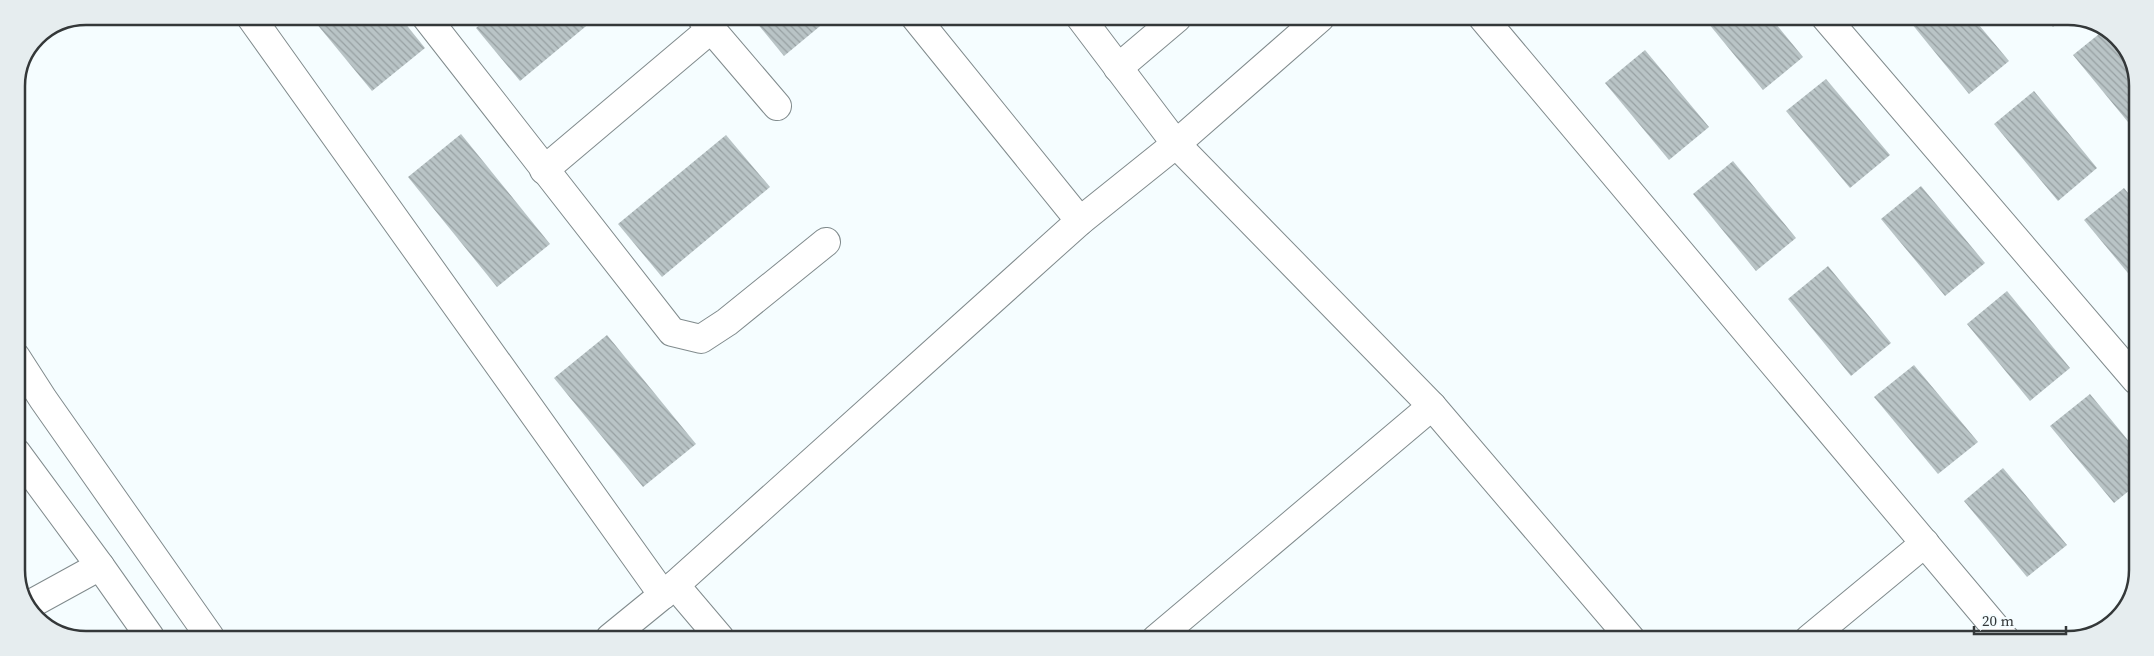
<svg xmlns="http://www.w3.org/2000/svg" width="2154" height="656" font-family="'Source Serif 4',serif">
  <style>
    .building { fill: url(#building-back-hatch) }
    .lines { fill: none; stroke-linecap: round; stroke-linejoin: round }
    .minor-casing { stroke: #818b8d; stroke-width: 30 }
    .major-casing { stroke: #818b8d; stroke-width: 30 }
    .minor { stroke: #fff; stroke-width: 28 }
    .major { stroke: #fff; stroke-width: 28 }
    .rim { fill: none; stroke: #343839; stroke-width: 2.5 }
  </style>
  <defs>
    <pattern id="building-back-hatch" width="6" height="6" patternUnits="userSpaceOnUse" patternTransform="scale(1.25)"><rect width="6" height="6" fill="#b9c4c6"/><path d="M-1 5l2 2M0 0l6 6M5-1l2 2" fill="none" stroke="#97a0a2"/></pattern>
  </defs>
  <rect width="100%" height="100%" fill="#f5fdff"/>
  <g class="building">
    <path d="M311,17h89l25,31 -53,43z"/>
    <path d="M489,17h108l-77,64 -44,-53z"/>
    <path d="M752,17h79l-47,39z"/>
    <path d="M1704,18h67l32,39 -40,33z"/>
    <path d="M1907,18l67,1 35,42 -40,33z"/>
    <path d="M2046,19h18l-11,8z"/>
    <path d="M2104,30l19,13 15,38 -1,52 -64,-78z"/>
    <path d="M1645,50l64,77 -40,33 -64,-77z"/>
    <path d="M1826,79l64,76 -40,33 -64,-77z"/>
    <path d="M2034,91l63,77 -39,33 -64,-77z"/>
    <path d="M461,134l89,110 -53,43 -89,-110z"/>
    <path d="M726,135l44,52 -108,90 -44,-53z"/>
    <path d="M1733,161l63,77 -40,33 -63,-77z"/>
    <path d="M1921,186l64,77 -40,33 -64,-77z"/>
    <path d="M2124,188l13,16v80l-53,-64z"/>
    <path d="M1828,266l63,77 -40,33 -63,-77z"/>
    <path d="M2007,291l63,77 -40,33 -63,-77z"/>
    <path d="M607,335l89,109 -53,43 -89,-109z"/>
    <path d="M1914,365l64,77 -40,32 -64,-77z"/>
    <path d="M2090,394l46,56v35l-22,18 -64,-77z"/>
    <path d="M2003,468l64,77 -40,32 -63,-76z"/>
  </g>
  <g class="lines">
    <g class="minor-casing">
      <g id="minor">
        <path d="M250,16l413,579"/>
        <path d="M426,17l246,315 29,7 26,-17 99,-80"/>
        <path d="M701,17l76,89"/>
        <path d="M915,17l165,204"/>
        <path d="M1080,17l96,127 256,262 199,233"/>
        <path d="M1483,18l523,622"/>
        <path d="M1826,18l310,362"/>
        <path d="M1118,68l59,-50"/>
        <path d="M544,170l167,-141"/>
        <path d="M675,585l45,53"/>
        <path d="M29,605l71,-39"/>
        <path d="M610,638l65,-53 405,-364 96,-77 144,-126"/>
        <path d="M1156,639l276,-233"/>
        <path d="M1809,639l116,-96"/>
      </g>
    </g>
    <g class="major-casing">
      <g id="major">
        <path d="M16,357l27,42 167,238"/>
        <path d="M16,452l84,114 50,71"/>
      </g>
    </g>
    <use href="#minor" class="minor"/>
    <use href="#major" class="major"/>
  </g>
  <path d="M0 0H2154V656H0ZM86 25H2068A61 61 0 0 1 2129 86V570A61 61 0 0 1 2068 631H86A61 61 0 0 1 25 570V86A61 61 0 0 1 86 25Z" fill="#e6edef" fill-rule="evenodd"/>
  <path class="rim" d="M86 25H2068A61 61 0 0 1 2129 86V570A61 61 0 0 1 2068 631H86A61 61 0 0 1 25 570V86A61 61 0 0 1 86 25Z"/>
  <path d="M1974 626v8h92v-8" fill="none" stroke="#343839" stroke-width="2.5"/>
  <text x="1982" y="626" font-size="15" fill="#343839" stroke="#f5fdff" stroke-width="4" paint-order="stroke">20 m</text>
</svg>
